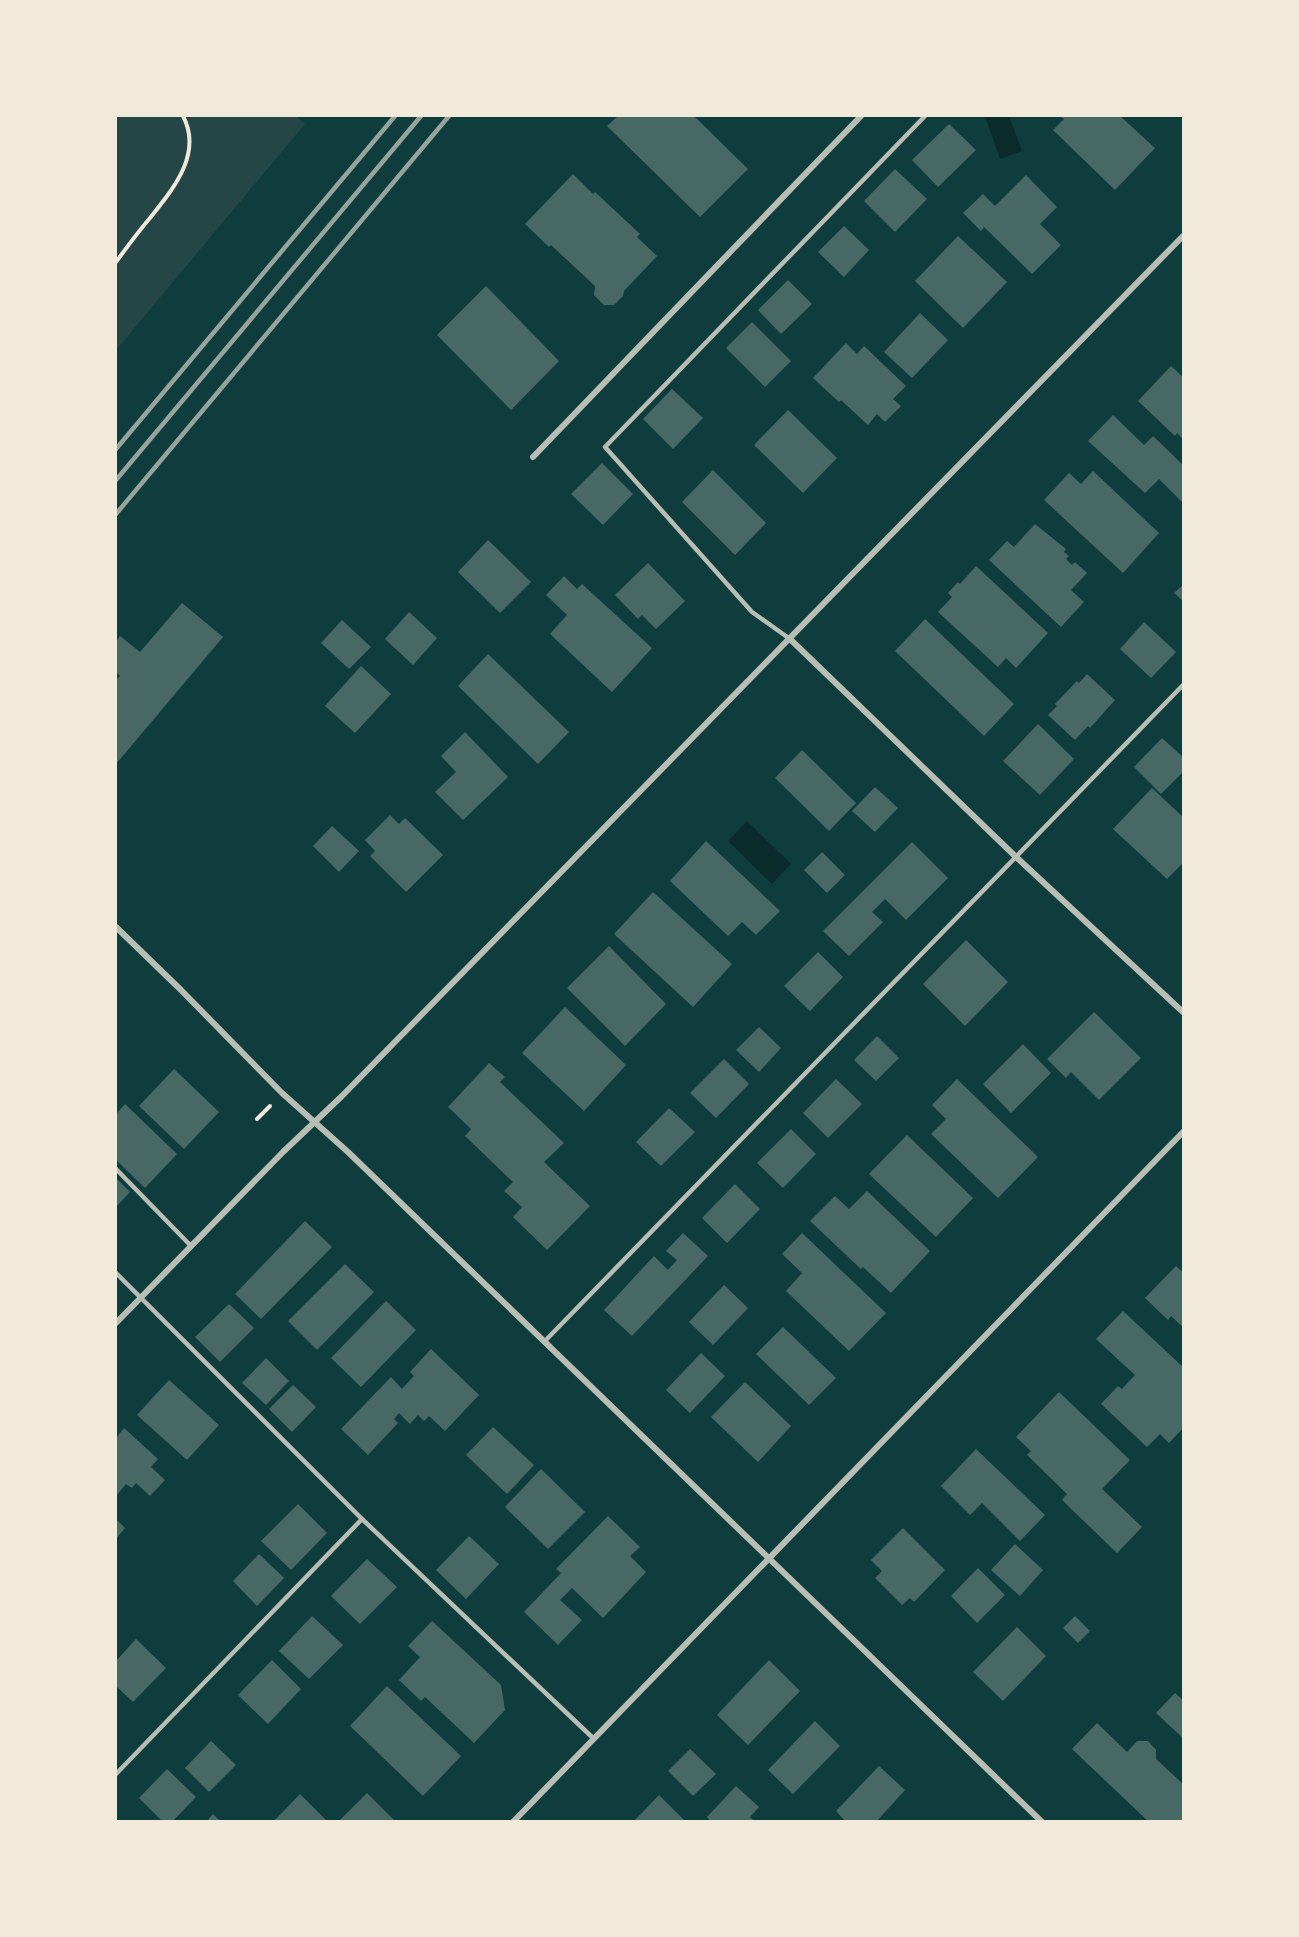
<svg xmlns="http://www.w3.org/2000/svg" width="1299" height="1937" font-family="Cabin,sans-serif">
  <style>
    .green { fill: #244646 }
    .water { fill: #0a2a2b }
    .building { fill: #486865 }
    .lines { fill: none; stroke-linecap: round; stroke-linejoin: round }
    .path { stroke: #f1e9da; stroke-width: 4 }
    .service { stroke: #b8beb3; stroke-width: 4.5 }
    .minor { stroke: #b8beb3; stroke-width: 6 }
    .rail { stroke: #97a49c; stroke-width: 4.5 }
  </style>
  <rect width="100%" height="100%" fill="#0f3d3e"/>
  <path class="green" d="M116,116h180l9,8 -189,226z"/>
  <g class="water">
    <path d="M985,116h24l13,35 -22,8z"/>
    <path d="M747,821l44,43 -19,20 -44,-43z"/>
  </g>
  <g class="building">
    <path d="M618,116h76l54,53 -48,48 -93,-91z"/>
    <path d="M1060,116h60l35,32 -40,42 -62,-60 11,-11z"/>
    <path d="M949,124l27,26 -38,37 -26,-27z"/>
    <path d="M895,169l32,30 -32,33 -31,-31z"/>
    <path d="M573,174l20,20 2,-2 45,42 -3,3 20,19 -33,35 -1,5 -9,9h-10l-10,-10 1,-9 -44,-41 -2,2 -24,-23z"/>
    <path d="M1026,175l31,32 -17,17 21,21 -29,29 -48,-47 -3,4 -18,-18 20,-19 12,12z"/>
    <path d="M844,226l25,24 -25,27 -26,-25z"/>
    <path d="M958,236l49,46 -44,46 -48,-47z"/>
    <path d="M788,280l24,24 -31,30 -23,-24z"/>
    <path d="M486,286l73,75 -48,49 -74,-75z"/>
    <path d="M920,313l28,27 -36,38 -28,-26z"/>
    <path d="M752,322l39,39 -26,26 -39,-39z"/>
    <path d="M846,343l11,11 7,-8 42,40 -13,13 8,7 -16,16 -8,-8 -9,11 -27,-25 -2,2 -26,-24z"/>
    <path d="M1171,366l13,12v62l-7,-7 -2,3 -37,-35z"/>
    <path d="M672,389l31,29 -30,31 -30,-30z"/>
    <path d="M788,410l49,48 -34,35 -49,-48z"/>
    <path d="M1113,415l31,30 9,-9 31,30v38l-25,-25 -14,14 -57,-52z"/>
    <path d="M602,463l31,31 -30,31 -32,-31z"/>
    <path d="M713,470l53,53 -31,32 -53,-53z"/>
    <path d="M1093,471l66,62 -36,40 -79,-73 25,-27 12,11z"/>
    <path d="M1035,524l31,25 -2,3 5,4 -3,3 6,6 3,-3 12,11 -16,17 13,12 -23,25 -72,-67 18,-19 7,6z"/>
    <path d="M488,540l43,42 -31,31 -42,-41z"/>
    <path d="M648,563l37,38 -29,28 -14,-14 -4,4 -23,-24z"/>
    <path d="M976,566l72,67 -32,35 -10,-10 -8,9 -60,-55 14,-15 -4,-4 10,-11 2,2z"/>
    <path d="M564,576l13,13 5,-5 70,64 -40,44 -62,-58 17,-19 -21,-20z"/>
    <path d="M1184,584v18l-10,-9z"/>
    <path d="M182,603l41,34 -107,127v-84l4,-4 -4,-4v-30l4,-6 20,16z"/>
    <path d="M409,612l28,26 -24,27 -28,-26z"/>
    <path d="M925,619l89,85 -30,32 -89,-85z"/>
    <path d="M342,620l29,27 -22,22 -28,-26z"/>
    <path d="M1144,622l32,30 -25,26 -31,-29z"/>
    <path d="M488,654l81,78 -31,32 -80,-78z"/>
    <path d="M361,666l30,28 -36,39 -30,-27z"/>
    <path d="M1087,674l28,26 -25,28 -2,-2 -13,14 -27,-25 9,-9 -2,-2 22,-23 2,2z"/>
    <path d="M1038,724l36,35 -34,36 -37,-34z"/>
    <path d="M465,732l43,45 -45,43 -28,-28 21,-20 -15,-16z"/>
    <path d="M1162,738l22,20v13l-23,23 -27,-27z"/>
    <path d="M802,750l54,53 -27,28 -54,-53z"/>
    <path d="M875,787l23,21 -23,24 -23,-21z"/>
    <path d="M1152,788l32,30v44l-17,17 -54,-50z"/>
    <path d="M390,815l9,9 6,-6 38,37 -37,37 -36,-36 5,-5 -10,-11z"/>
    <path d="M332,826l27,25 -20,21 -26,-26z"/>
    <path d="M706,841l74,70 -24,24 -14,-13 -14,14 -58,-55z"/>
    <path d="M912,842l36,36 -42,42 -21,-21 -13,13 11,10 -34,34 -26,-25z"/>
    <path d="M822,852l23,23 -18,18 -23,-23z"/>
    <path d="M653,892l79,72 -39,43 -79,-73z"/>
    <path d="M966,940l42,42 -43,44 -42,-42z"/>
    <path d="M609,946l57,58 -41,42 -58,-58z"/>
    <path d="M818,952l25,25 -33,34 -26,-25z"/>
    <path d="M565,1007l61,58 -42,46 -62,-58z"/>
    <path d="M1094,1012l47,46 -42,42 -28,-28 -5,6 -19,-19z"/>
    <path d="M759,1027l22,21 -22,24 -23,-22z"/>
    <path d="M877,1036l22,22 -23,23 -22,-21z"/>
    <path d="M1023,1044l28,29 -40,40 -28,-29z"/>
    <path d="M724,1059l25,25 -33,34 -26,-25z"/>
    <path d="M489,1063l16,14 -5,5 64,61 -20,19 46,44 -43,44 -34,-33 9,-10 -18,-16 9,-9 -48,-46 6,-7 -23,-22z"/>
    <path d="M174,1069l45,43 -35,37 -45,-43z"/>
    <path d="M836,1079l26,25 -34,34 -25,-25z"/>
    <path d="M957,1079l81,78 -40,41 -67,-64 15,-15 -14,-14z"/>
    <path d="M125,1104l52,50 -32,34 -29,-28v-46z"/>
    <path d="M669,1108l26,24 -34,34 -25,-24z"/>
    <path d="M791,1129l25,25 -33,34 -26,-25z"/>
    <path d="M907,1135l66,63 -37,39 -67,-63z"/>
    <path d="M116,1178l14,14 -14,15z"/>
    <path d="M735,1184l25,25 -33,34 -25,-25z"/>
    <path d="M867,1191l63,60 -39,42 -28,-26 -2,2 -51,-48 25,-25 14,13z"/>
    <path d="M305,1221l27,26 -71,72 -26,-25z"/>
    <path d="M683,1233l25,23 -76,80 -28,-26 50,-54 14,14 9,-10 -11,-9z"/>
    <path d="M802,1233l84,80 -37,38 -63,-60 16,-18 -20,-19z"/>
    <path d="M345,1264l29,28 -57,58 -29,-29z"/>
    <path d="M1176,1266l8,7v55l-13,-12 -3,4 -23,-22z"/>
    <path d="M724,1285l24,23 -35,37 -24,-23z"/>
    <path d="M386,1301l30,29 -55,57 -30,-29z"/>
    <path d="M229,1304l25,24 -34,34 -25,-25z"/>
    <path d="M1123,1311l61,57v59l-15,16 -9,-9 -13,13 -46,-43 17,-18 4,3 13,-14 -39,-36z"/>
    <path d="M783,1327l53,51 -27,27 -53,-51z"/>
    <path d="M431,1349l48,46 -34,36 -16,-15 -5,5 -6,-6 -8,9 -11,-11 -5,6 4,4 -30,32 -27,-26 50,-52 11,12 12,-13 -4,-4z"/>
    <path d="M701,1353l24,23 -35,37 -24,-23z"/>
    <path d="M266,1358l23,23 -23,24 -24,-22z"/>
    <path d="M169,1380l50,45 -32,35 -50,-45z"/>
    <path d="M745,1382l46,44 -33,36 -47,-45z"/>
    <path d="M293,1385l23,22 -24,25 -23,-23z"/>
    <path d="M1059,1392l71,68 -28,29 40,38 -25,26 -55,-53 5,-6 -40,-39 4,-4 -15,-14z"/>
    <path d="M493,1427l41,38 -27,29 -41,-39z"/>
    <path d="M124,1428l34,31 -7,8 14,13 -15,16 -14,-13 -4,5 -6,-4 -10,12v-58z"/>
    <path d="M976,1449l69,66 -25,26 -38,-38 -12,12 -29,-29z"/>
    <path d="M541,1469l44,43 -37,37 -43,-42z"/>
    <path d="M298,1504l29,29 -36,37 -30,-29z"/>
    <path d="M608,1516l32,31 -10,9 16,16 -43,46 -31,-30 -12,12 22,20 -24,25 -34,-33 37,-39 -5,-4z"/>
    <path d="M116,1519l9,9 -9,11z"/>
    <path d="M903,1528l42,42 -31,32 -4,-4 -8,7 -27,-27 7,-7 -11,-11z"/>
    <path d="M469,1536l30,28 -33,35 -30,-29z"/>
    <path d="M1015,1544l28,26 -23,26 -29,-26z"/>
    <path d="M259,1554l25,24 -27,28 -24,-25z"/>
    <path d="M367,1559l30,28 -37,37 -29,-28z"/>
    <path d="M978,1568l27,27 -28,28 -26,-27z"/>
    <path d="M312,1616l31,29 -34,34 -30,-28z"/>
    <path d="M1075,1616l15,15 -12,12 -15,-15z"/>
    <path d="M432,1621l69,64 4,25 -31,33 -49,-46 -4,4 -22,-21 21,-23 -12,-11z"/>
    <path d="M1017,1627l29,29 -43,45 -30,-29z"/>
    <path d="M136,1639l30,29 -33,34 -17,-16v-25z"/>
    <path d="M272,1660l29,29 -33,35 -30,-29z"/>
    <path d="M769,1660l31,31 -52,54 -31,-30z"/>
    <path d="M387,1686l74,70 -38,40 -73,-70z"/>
    <path d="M1175,1693l9,8v38l-28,-26z"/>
    <path d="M815,1721l25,25 -47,48 -25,-24z"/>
    <path d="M1097,1723l30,29 10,-11h11l8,9v9l28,26v37h-35l-77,-73z"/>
    <path d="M211,1741l25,24 -27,27 -24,-24z"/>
    <path d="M690,1749l26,25 -23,22 -25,-25z"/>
    <path d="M879,1766l26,24 -29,32h-30l-10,-11z"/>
    <path d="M167,1769l29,28 -24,25h-9l-24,-24z"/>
    <path d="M736,1786l23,21 -9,10 5,5h-44l-4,-5z"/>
    <path d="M367,1793l29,29h-58z"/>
    <path d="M300,1794l28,28h-55z"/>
    <path d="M659,1795l27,27h-49l-2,-2z"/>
    <path d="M213,1814l8,8h-15z"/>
  </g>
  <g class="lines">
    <g class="path">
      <path d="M116,262c11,-15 22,-30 34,-44 23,-29 53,-64 33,-102"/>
      <path d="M257,1119l13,-13"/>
    </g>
    <g class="service">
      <path d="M790,639l-38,-27 -147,-165 320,-331"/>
      <path d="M116,1169l75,77"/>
      <path d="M116,1273l246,246 231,219"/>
      <path d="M544,1342l640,-658"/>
      <path d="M116,1774l246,-255"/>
    </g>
    <g class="minor">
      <path d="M533,457l328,-341"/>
      <path d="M790,639l225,217 169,157"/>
      <path d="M116,927l65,63 101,103 66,59 694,670"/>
      <path d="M116,1323l167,-171 59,-56 842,-861"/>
      <path d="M513,1822l671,-691"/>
    </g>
    <g class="rail">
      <path d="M116,449l279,-333"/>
      <path d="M116,480l305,-364"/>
      <path d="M116,514l333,-398"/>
    </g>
  </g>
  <rect width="1299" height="1937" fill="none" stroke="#f1e9da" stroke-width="234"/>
</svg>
